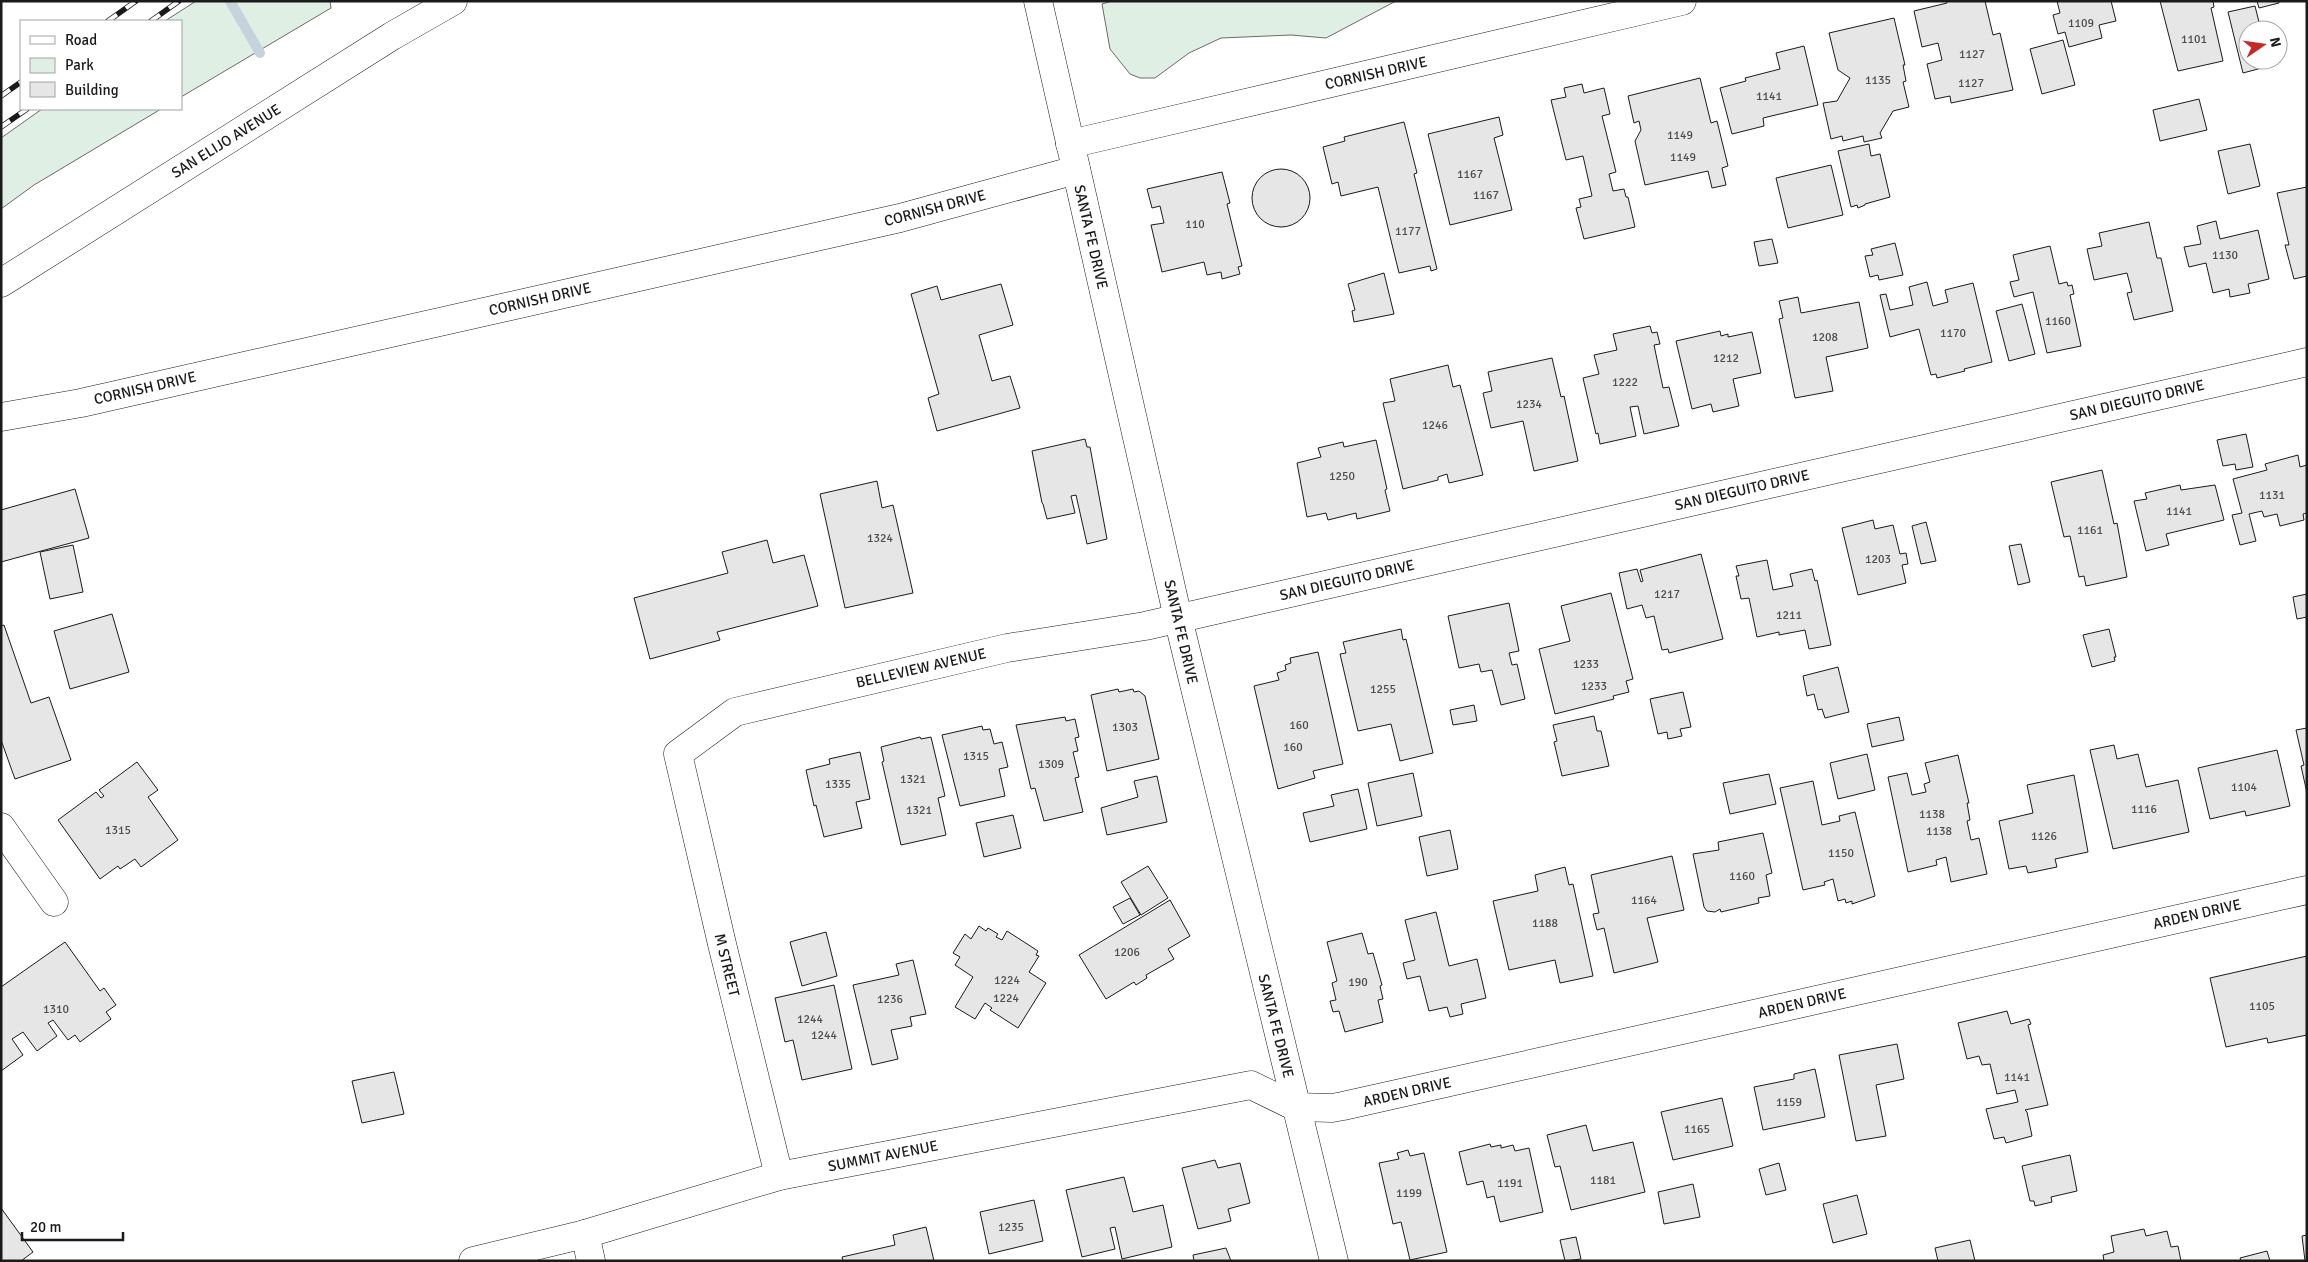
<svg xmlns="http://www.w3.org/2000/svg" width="2308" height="1262" font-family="Signika,sans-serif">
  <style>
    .green { fill: #e0efe3; stroke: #6a6a6a }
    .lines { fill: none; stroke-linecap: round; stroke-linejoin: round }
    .stream { stroke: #c6d2dc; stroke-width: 10 }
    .building { fill: #e6e6e6; stroke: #1a1a1a }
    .street-casing { stroke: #1a1a1a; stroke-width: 29 }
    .secondary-casing { stroke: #1a1a1a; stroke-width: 29 }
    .street { stroke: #fff; stroke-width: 28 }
    .secondary { stroke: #fff; stroke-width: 28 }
    .rail-casing { stroke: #1a1a1a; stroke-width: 5.5 }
    .rail { stroke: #fff; stroke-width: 4; stroke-dasharray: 11; stroke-linecap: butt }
    .labels { text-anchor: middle; stroke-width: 4; stroke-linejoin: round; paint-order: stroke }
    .number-label { font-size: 12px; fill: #4d4d4d }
    .street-label { font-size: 15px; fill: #1a1a1a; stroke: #fff }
  </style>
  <rect width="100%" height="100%" fill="#fff"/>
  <g class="green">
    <path d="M196,1h134l1,7 -150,89v-76h-16z"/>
    <path d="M1112,1h284l-70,37 -35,-3 -70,3 -32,15 -34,25h-15l-10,-4 -20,-25 -8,-45z"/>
    <path d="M42,109h119l-127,76 -33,24v-71z"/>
  </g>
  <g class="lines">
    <path class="stream" d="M230,1l30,52"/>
  </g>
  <g class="building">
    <path d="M1947,1h38l8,34 7,-2 13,57 -62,13 -1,-7 -15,3 -8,-35 15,-4 -4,-17 -16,4 -8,-36 33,-8z"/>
    <path d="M2057,1h54l5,20 -17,4 3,13 -33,9 -4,-15 -7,2 -5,-19 7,-2z"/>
    <path d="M2160,1h53l1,6 -3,1 12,53 -45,10z"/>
    <path d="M2257,1h22v2l-20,5z"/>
    <path d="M2255,6l6,24h-13v30h20l1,6 -26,7 -15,-61z"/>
    <path d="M1894,18l11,47h-2l3,16 -3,1 6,25 -16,4 -13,22 2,5 -18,4 -1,-6 -20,5 -1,-5 -11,3 -8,-36 14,-2 13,-23 -12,-8 -9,-37z"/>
    <path d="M2063,40l12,45 -33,9 -12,-45z"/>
    <path d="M1804,46l14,59 -55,13 1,8 -32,8 -12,-46 26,-7 -1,-3 35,-9 -4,-16z"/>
    <path d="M1700,78l11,45 6,-2 11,45 -6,2 4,17 -14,3 -4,-17 -63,14 -10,-44 6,-11 -2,-9 -5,2 -6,-27z"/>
    <path d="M1582,84l2,9 20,-5 6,26 -8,2 14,56 -7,2 4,17 11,-2 2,8h2l7,30 -51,12 -8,-31 5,-1 -2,-8 13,-3 -9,-40 -17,4 -15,-60 15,-3 -2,-9z"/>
    <path d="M2199,99l8,31 -47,11 -7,-31z"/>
    <path d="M1499,117l4,18 -9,3 18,72 -62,15 -22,-91z"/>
    <path d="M1404,122l13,51 -3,1 23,95 -6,2 -1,-5 -31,7 -21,-86 -37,9 -3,-14 -6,2 -9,-37 22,-6 -1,-4z"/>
    <path d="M1869,144l2,12 9,-2 10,43 -25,7v1l-7,3 -1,-3 -6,2 -13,-56z"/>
    <path d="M2250,144l10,42 -32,8 -10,-43z"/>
    <path d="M1831,165l12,50 -55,13 -12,-50z"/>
    <circle cx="1281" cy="198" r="29"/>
    <path d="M1222,172l8,31 -3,1 15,62 -4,1 2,7 -18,5 -1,-7 -14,3 -3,-13 -42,10 -11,-47 13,-2 -4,-17 -8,2 -5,-19z"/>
    <path d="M2307,187v89l-13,3 -9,-34h4l-12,-52z"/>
    <path d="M2216,221l4,18 38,-9 11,49 -21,5 2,9 -20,4 -1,-8 -16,4 -7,-30 -17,4 -5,-20 17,-3 -4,-18z"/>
    <path d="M2149,222l8,36h4l12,53 -39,9 -7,-27 5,-1 -5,-19 -33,7 -7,-31 15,-3 -3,-13z"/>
    <path d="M1772,239l6,24 -19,3 -5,-24z"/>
    <path d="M1895,243l8,32 -24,5 -1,-5 -8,2 -5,-21 8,-1 -2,-6z"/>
    <path d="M2050,246l9,38 8,-2 1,4 4,-1 2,9 -4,1 11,51 -34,7 -14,-61 -19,5 -4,-15 9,-2 -6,-25z"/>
    <path d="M1384,273l10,41 -40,8 -2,-11 3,-1 -7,-26z"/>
    <path d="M1927,282l6,24 15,-4 -3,-12 28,-7 19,79 -28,7 1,2 -28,7 -1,-4 -5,1 -12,-46 -29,8 -10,-42 6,-1 4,16 23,-5 -4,-18z"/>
    <path d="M1001,284l12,41 -34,10 13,46 18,-5 10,32 -83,23 -9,-33 11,-4 -28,-100 26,-8 4,14z"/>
    <path d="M1798,297l3,16 58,-11 9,46 -42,9 7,34 -38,7 -16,-79 4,-1 -4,-17z"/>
    <path d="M2022,304l13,50 -26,7 -13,-50z"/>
    <path d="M1650,326l2,7 5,-1 3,12 -6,1 9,43 6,-1 10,39 -35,8 -6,-28 -8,1 6,29 -36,8 -2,-11 -2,1 -13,-56 16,-4 -5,-19 23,-5 -4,-16z"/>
    <path d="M1720,331l1,5 7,-2v3l24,-5 9,41 -28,6 6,27 -26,6 -2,-8 -19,5 -16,-68z"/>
    <path d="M1552,358l9,39 3,-1 14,65 -44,10 -11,-50 -32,7 -8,-35 9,-2 -4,-19z"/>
    <path d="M1448,365l5,22 7,-2 23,90 -34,8 -2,-9 -9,3v3l-35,9 -20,-86 12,-2 -5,-22z"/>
    <path d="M2246,434l7,33 -17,3 -1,-6 -12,2 -6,-26z"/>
    <path d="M1085,439l2,8h3l17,92 -20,5 -11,-49 -5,1 4,17 -28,6 -4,-15 -1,-1 -10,-52z"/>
    <path d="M1376,440l11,49 -2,1 5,21 -33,8 -1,-6 -28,7 -2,-7 -19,4 -10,-54 24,-6 -3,-9 25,-6 1,5z"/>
    <path d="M2298,455l2,12 7,-2v48l-4,1 1,6 -24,6 -3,-12 -13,3 -2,-6 -13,3 7,27 -16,4 -8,-30 10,-2 -9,-34 34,-9 -2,-6z"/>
    <path d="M2102,470l12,54 3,-1 10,54 -41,9 -2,-10 -5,1 -9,-41 -6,1 -13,-55z"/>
    <path d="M877,481l5,27 11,-3 20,88 -68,15 -25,-114z"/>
    <path d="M2180,485l1,5 34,-5 9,35 -58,14 3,11 -23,6 -12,-50 13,-2 -2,-6z"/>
    <path d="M75,489l14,49 -88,24v-52z"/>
    <path d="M1873,520l2,9 18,-4 7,29 6,-1 2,11 -6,1 4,18 -48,12 -16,-67z"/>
    <path d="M1926,522l10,39 -15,3 -9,-38z"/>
    <path d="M767,540l6,23 31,-8 14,51 -101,26 3,8 -70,19 -16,-61 94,-25 -6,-21z"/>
    <path d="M2021,544l9,38 -12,3 -9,-39z"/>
    <path d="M73,545l10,47 -33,7 -10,-47z"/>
    <path d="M1701,554l22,85 -54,14 -1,-4 -6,1 -8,-34 -8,2 -4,-13 -15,4 -8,-36 18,-4 4,13 2,-1 -3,-11z"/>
    <path d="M1767,560l6,30 20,-4 -3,-12 22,-5 3,12 2,-1 14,65 -22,4 -4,-19 -26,5v-3l-22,5 -8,-39 -8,1 -5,-23h3l-3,-10z"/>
    <path d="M1611,593l22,86 -7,2 3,11 -16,4 1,3 -59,15 -16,-65 31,-8 -9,-35z"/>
    <path d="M2307,594v23l-10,2 -4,-22z"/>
    <path d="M1509,603l10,48 -10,2 3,12 5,-1 8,35 -24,6 -9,-35 -11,2 -2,-8 -20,4 -11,-52z"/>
    <path d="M112,614l17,58 -59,17 -16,-58z"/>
    <path d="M4,625l27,78 18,-6 22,63 -56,19 -14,-39v-114z"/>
    <path d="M1401,629l2,11 3,-1 27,114 -33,8 -9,-37 -33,7 -18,-77 6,-1 -3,-11z"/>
    <path d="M2109,629l7,28h-2l1,4 -23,6 -9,-32z"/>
    <path d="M1318,652l25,112 -30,7 2,7 -37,11 -24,-103 25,-6 -2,-7 9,-3 -1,-5 6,-2 -1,-5z"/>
    <path d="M1838,667l11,45 -24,6 -3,-9 -4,1 -4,-16 -7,2 -4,-20z"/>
    <path d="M1118,689l1,3 14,-3 1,3 5,-1 6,5 14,63 -52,12 -16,-76z"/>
    <path d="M1683,692l8,35 -11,2 2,7 -14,3 -1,-7 -9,2 -8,-35z"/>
    <path d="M1474,705l3,16 -24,4 -3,-15z"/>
    <path d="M1594,716l3,15h4l8,35 -47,10 -8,-34 3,-1 -4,-16z"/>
    <path d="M1065,717l1,4 9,-2 4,18 -4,1 3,13 -5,1 6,25 -4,1 8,34 -39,9 -9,-33 -4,1 -15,-64z"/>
    <path d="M1899,717l5,23 -32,7 -5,-23z"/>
    <path d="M982,726l1,4 7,-1 4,15 8,-2 6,25 -9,2 6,27 -45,10 -18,-71z"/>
    <path d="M2307,728v65l-6,-27 3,-1 -8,-35z"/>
    <path d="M920,737l1,2 10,-2 14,59 -7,2 8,37 -45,10 -19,-83 2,-1 -3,-14z"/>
    <path d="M2114,745l3,14 21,-5 8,33 32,-7 11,52 -76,17 -23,-99z"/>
    <path d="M2277,750l13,56 -44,10 -1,-5 -35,8 -12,-51z"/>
    <path d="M860,752l10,47 -14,3 6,26 -38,9 -8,-32 -2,1 -8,-36 24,-6 -1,-5z"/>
    <path d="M1867,754l8,36 -37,9 -8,-36z"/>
    <path d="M1958,755l11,48h-2l3,17 -3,1 4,19 8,-2 8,36 -36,8 -5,-25 -10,3 1,5 -29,7 -20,-95 19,-4 5,22 14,-3 -2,-8 6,-2 -5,-19z"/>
    <path d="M137,762l21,28 -10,7 30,43 -37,27 -6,-8 -15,10 -2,-3 -18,13 -42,-59 38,-28 5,6 3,-2 -5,-6z"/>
    <path d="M1413,773l9,43 -45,10 -9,-43z"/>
    <path d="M1769,774l7,30 -46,10 -7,-31z"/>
    <path d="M2074,775l14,77 -33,7 2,8 -29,6 -2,-7 -17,3 -10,-48 34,-8 -6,-28z"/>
    <path d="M1157,776l10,46 -60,13 -6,-27 37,-11 -4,-16z"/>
    <path d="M1813,781l9,44 18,-4 -1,-5 16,-4 20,84 -23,8v-3l-6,2 -1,-4 -7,2 -5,-22 -9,3 1,3 -22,5 -23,-102z"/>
    <path d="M1358,789l9,40 -57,13 -7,-29 31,-7 -3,-11z"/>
    <path d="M1013,815l8,33 -37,9 -8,-34z"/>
    <path d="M1450,830l8,39 -31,7 -8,-39z"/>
    <path d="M1763,833l9,40 -6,2 4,21 -12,2 1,5 -38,9 -1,-3 -5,3 -8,-1 -3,-4 -11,-53 26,-4 -1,-8z"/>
    <path d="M1672,856l12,54 -37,8 11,44 -44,11 -10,-45 -7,2 -4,-16 6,-1 -8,-38z"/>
    <path d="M1148,866l20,32 -27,17 -20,-33z"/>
    <path d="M1565,867l4,18 4,-1 20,92 -33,7 -5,-23 -46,10 -16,-69 45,-10 -3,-16z"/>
    <path d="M1130,898l10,17 -17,9 -10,-17z"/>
    <path d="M1170,900l20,36 -22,13 6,10 -28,16 1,3 -11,7 -2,-3 -28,17 -27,-44z"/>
    <path d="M1436,912l13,54 28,-7 9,39 -25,6 2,10 -13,3 -3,-10 -18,4 -9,-35 -13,3 -4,-16 12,-3 -10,-40z"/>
    <path d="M979,926l7,5 2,-3 10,6 -2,3 6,3 5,-9 31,20 -2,4 3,1 -10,16 17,11 -28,45 -28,-18 2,-2 -7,-5 -10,16 -20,-12 18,-30 -18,-12 5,-8 -7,-4 12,-19 6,5z"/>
    <path d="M826,932l11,44 -35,10 -12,-44z"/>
    <path d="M1362,933l6,21 5,-1 9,32 -2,1 3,13 -5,1 5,22 -38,10 -6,-21 -6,1 -3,-11 6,-1 -4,-17 5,-2 -10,-39z"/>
    <path d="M65,942l35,49 4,-3 12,17 -10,7 5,7 -31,23 -5,-7 -7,5 -15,-20 -5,3 9,13 -20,15 -14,-19 -11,7 11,16 -22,16v-84z"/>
    <path d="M2307,956v79l-39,8 -1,-5 -41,9 -16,-69z"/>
    <path d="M913,960l13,54 -16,3 2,9 -21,4 7,29 -26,6 -19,-80 46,-10 -3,-11z"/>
    <path d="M834,985l18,84 -50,11 -9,-40 -8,2 -10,-44z"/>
    <path d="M2007,1011l4,13 18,-5 2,5 -3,1 20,80 -23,5 2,2 5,24 -26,7 -2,-6 -10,2 -8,-30 32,-7 -3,-12 -18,4 -7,-30 -8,1 -3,-9 -12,3 -9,-36z"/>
    <path d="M1897,1044l7,35 -28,6 10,51 -30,5 -17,-86z"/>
    <path d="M1815,1069l10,48 -62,13 -9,-43 40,-8v-5z"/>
    <path d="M394,1072l10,42 -42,9 -10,-42z"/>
    <path d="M1722,1098l11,48 -60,14 -12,-48z"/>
    <path d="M1586,1125l7,26 40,-9 12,50 -74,18 -11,-44 -5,1 -8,-32z"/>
    <path d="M1490,1144l1,3 10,-2v3l12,-3 2,6 14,-3 14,64 -43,10 -6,-26 -7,2 -4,-17 -16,4 -8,-33z"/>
    <path d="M1408,1150l2,6 14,-3 23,99 -37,8 -9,-38 -8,2 -14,-61 20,-4 -2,-6z"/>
    <path d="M2070,1155l7,36 -26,6 1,5 -17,4 -1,-5h-4l-8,-35z"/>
    <path d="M1215,1160l3,8 22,-5 10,40 -22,6 3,12 -33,8 -16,-61z"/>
    <path d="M1779,1163l7,27 -20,5 -7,-26z"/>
    <path d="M1124,1177l9,35 30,-7 9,42 -50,12 -7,-32 -5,1 5,21 -33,8 -16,-67z"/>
    <path d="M1693,1184l7,33 -36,7 -6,-32z"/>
    <path d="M1857,1195l10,39 -34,9 -10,-39z"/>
    <path d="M1034,1200l9,41 -54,13 -9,-42z"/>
    <path d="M1,1208l32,44 -12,9h-20z"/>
    <path d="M926,1227l8,34h-91l-1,-4 53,-12 -2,-10z"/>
    <path d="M2144,1229l2,7 21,-5 4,16 7,-1 3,15h-77l-1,-6 11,-3 -3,-16z"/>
    <path d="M2307,1235v26h-2l-3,-25z"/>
    <path d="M1576,1237l5,22 -16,2 -5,-21z"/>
    <path d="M1970,1240l5,21h-37l-3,-13z"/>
    <path d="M1226,1248l5,13h-37l-1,-6z"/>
    <path d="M2267,1251l3,10h-29l-1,-3z"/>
  </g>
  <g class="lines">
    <g class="street-casing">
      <g id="street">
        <path d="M1,417l80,-14 819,-185 176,-48"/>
        <path d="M1,827l53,75"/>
        <path d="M779,1176l-57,-232 -44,-190 57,-42 272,-64 138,-22 1162,-264"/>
        <path d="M585,1234l6,27"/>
        <path d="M473,1261l112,-27 194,-58 472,-91 45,22 36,1 11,-2 964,-216"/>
      </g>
    </g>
    <g class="secondary-casing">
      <g id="secondary">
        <path d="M1038,1l140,617 156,643"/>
        <path d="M1070,144l612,-143"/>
        <path d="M1,283l391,-247 61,-35"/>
      </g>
    </g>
    <use href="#street" class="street"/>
    <use href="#secondary" class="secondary"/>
    <g class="rail-casing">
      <g id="rail">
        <path d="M108,21l28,-20"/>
        <path d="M151,21l28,-20"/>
        <path d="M1,96l20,-14"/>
        <path d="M1,127l26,-18"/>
      </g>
    </g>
    <use href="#rail" class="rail"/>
  </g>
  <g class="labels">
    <g class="number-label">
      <text x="2081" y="27">1109</text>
      <text x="2194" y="43">1101</text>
      <text x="1972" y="58">1127</text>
      <text x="1878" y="84">1135</text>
      <text x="1971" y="87">1127</text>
      <text x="1769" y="100">1141</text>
      <text x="1680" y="139">1149</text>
      <text x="1683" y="161">1149</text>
      <text x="1470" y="178">1167</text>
      <text x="1486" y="199">1167</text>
      <text x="1195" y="228">110</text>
      <text x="1408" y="235">1177</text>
      <text x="2225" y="259">1130</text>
      <text x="2058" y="325">1160</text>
      <text x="1953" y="337">1170</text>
      <text x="1825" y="341">1208</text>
      <text x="1726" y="362">1212</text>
      <text x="1625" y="386">1222</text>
      <text x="1529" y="408">1234</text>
      <text x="1435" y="429">1246</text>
      <text x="1342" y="480">1250</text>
      <text x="2272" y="499">1131</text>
      <text x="2179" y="515">1141</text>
      <text x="2090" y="534">1161</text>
      <text x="880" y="542">1324</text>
      <text x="1878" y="563">1203</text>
      <text x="1667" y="598">1217</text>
      <text x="1789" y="619">1211</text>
      <text x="1586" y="668">1233</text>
      <text x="1594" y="690">1233</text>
      <text x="1383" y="693">1255</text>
      <text x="1299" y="729">160</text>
      <text x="1125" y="731">1303</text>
      <text x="1293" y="751">160</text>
      <text x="976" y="760">1315</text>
      <text x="1051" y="768">1309</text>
      <text x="913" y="783">1321</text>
      <text x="838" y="788">1335</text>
      <text x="2244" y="791">1104</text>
      <text x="2144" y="813">1116</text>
      <text x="919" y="814">1321</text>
      <text x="1932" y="818">1138</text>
      <text x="118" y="834">1315</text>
      <text x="1939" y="835">1138</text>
      <text x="2044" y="840">1126</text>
      <text x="1841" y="857">1150</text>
      <text x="1742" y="880">1160</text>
      <text x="1644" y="904">1164</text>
      <text x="1545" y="927">1188</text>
      <text x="1127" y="956">1206</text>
      <text x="1007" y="984">1224</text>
      <text x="1358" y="986">190</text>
      <text x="1006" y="1002">1224</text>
      <text x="890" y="1003">1236</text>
      <text x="2262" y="1010">1105</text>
      <text x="56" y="1013">1310</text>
      <text x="810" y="1023">1244</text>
      <text x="824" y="1039">1244</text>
      <text x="2017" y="1081">1141</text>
      <text x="1789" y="1106">1159</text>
      <text x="1697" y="1133">1165</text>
      <text x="1603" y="1184">1181</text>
      <text x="1510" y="1187">1191</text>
      <text x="1409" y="1197">1199</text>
      <text x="1011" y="1231">1235</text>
    </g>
    <g class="street-label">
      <text transform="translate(1376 73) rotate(-13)" y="5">CORNISH DRIVE</text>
      <text transform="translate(226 141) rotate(-32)" y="5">SAN ELIJO AVENUE</text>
      <text transform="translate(935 208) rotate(-15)" y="5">CORNISH DRIVE</text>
      <text transform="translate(1091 237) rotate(77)" y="5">SANTA FE DRIVE</text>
      <text transform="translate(540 299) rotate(-13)" y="5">CORNISH DRIVE</text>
      <text transform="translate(145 388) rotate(-13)" y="5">CORNISH DRIVE</text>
      <text transform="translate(2137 400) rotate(-13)" y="5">SAN DIEGUITO DRIVE</text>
      <text transform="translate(1742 490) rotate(-13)" y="5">SAN DIEGUITO DRIVE</text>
      <text transform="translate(1347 580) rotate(-13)" y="5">SAN DIEGUITO DRIVE</text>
      <text transform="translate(1181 632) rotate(77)" y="5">SANTA FE DRIVE</text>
      <text transform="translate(921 668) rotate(-13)" y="5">BELLEVIEW AVENUE</text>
      <text transform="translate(2197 914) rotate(-13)" y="5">ARDEN DRIVE</text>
      <text transform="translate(727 965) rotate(76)" y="5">M STREET</text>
      <text transform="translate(1802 1003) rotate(-13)" y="5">ARDEN DRIVE</text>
      <text transform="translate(1276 1026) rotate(76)" y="5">SANTA FE DRIVE</text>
      <text transform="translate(1407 1092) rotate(-13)" y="5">ARDEN DRIVE</text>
      <text transform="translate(883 1156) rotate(-11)" y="5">SUMMIT AVENUE</text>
    </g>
  </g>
  <rect width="2308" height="1262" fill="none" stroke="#1a1a1a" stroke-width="5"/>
  <rect x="20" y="20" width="162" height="90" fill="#ffffff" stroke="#a3a3a3"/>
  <rect x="30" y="36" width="25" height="8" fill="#ffffff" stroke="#a3a3a3"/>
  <text x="65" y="45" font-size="15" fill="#1a1a1a">Road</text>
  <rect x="30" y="58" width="25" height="15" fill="#e0efe3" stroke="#a3a3a3"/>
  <text x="65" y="70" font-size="15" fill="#1a1a1a">Park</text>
  <rect x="30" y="82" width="25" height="15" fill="#e6e6e6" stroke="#a3a3a3"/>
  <text x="65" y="95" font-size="15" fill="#1a1a1a">Building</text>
  <g transform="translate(2263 45) rotate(77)"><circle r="24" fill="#ffffff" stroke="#a3a3a3"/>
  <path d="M0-4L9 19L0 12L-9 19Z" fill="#c62828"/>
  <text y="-8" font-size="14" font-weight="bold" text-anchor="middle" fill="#1a1a1a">N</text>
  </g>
  <path d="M22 1232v8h101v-8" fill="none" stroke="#1a1a1a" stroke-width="2.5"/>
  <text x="30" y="1232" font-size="15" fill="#1a1a1a" stroke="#ffffff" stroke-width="4" paint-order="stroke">20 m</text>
</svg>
